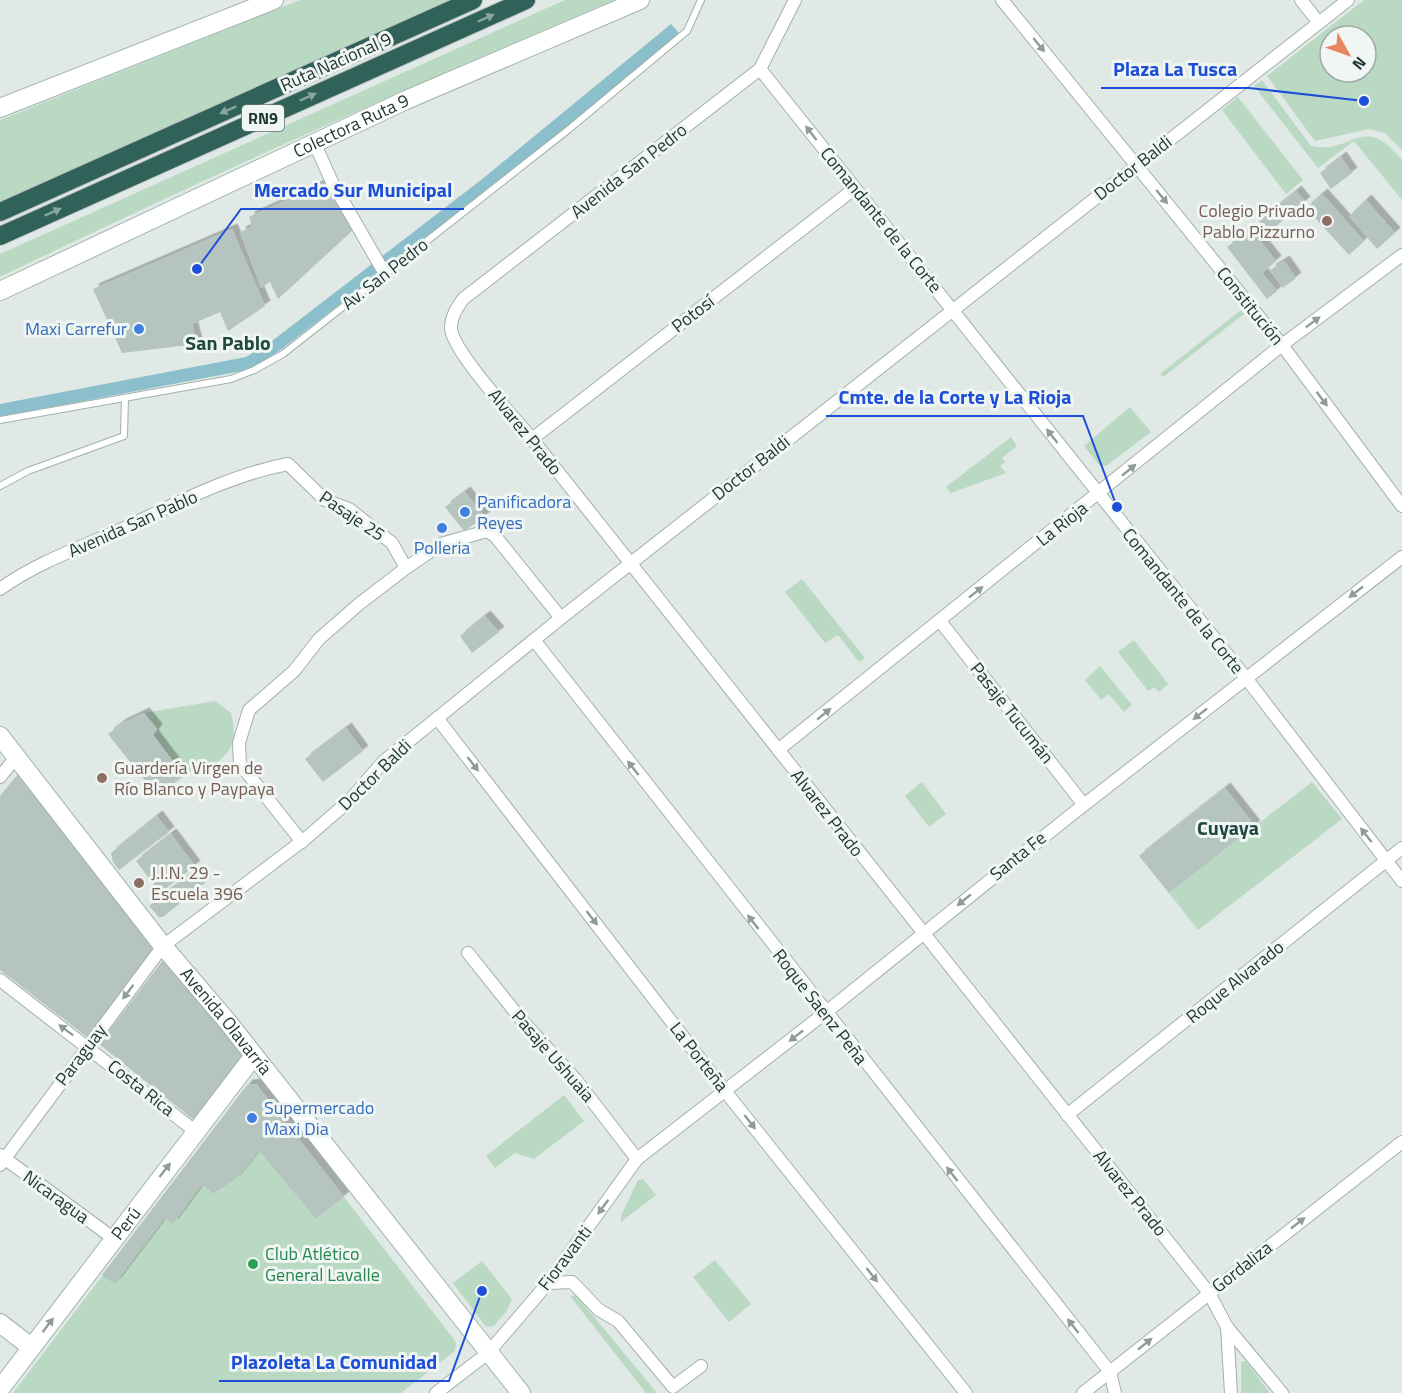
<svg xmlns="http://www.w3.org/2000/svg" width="1402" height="1393" font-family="'Titillium Web',sans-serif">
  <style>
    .green { fill: #bad9c3; fill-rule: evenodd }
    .water { fill: #8bbfcb }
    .building { fill: #b5c4be; filter: url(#shadow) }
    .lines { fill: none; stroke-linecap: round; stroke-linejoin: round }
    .lane-casing { stroke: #a3b0ac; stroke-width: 8 }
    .street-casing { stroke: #a3b0ac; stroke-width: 14 }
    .secondary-casing { stroke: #a0b4ad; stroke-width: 20 }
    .highway-casing { stroke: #bdc3c2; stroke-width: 20 }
    .lane { stroke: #fff; stroke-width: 6 }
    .street { stroke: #fff; stroke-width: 12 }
    .secondary { stroke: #fff; stroke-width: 18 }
    .highway { stroke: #306259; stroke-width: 18 }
    .oneway { fill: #86a59e }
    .oneway2 { fill: #909c99 }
    .education-dot { fill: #8d6e63; stroke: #f0f6f3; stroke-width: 2 }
    .shop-dot { fill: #3f7fe0; stroke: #f0f6f3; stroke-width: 2 }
    .leisure-dot { fill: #2e9e5b; stroke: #f0f6f3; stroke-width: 2 }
    .labels { text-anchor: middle; stroke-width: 6; stroke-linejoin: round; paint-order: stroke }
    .shield { fill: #f0f6f3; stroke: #60716d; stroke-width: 1.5 }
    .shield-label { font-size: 16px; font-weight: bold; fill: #223833 }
    .street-label { font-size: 18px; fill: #223833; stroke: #f0f6f3 }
    .education-label { font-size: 18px; fill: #785e54; stroke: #f0f6f3; text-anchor: start }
    .shop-label { font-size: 18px; fill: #366cbe; stroke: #f0f6f3; text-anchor: start }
    .leisure-label { font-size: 18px; fill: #27864d; stroke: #f0f6f3; text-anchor: start }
    .neighbourhood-label { font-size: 20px; font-weight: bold; fill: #204840; stroke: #f0f6f3 }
    .leader { fill: none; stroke: #1d4ed8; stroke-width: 2 }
    .callout-dot { fill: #1d4ed8; stroke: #f0f6f3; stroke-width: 2 }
    .callout-label { font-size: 20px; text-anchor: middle; font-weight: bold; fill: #1d4ed8; stroke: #f0f6f3; stroke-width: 6; stroke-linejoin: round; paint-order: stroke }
  </style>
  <defs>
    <filter id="shadow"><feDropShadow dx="5.5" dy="-5.5" stdDeviation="0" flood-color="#0004"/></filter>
  </defs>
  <rect width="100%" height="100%" fill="#e0e9e5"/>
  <g class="green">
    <path d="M300,0h151l-451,203v-83z"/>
    <path d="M565,0h49c-207,88 -412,179 -614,277v-23z"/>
    <path d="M1364,0h38v150l-17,-17 -16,-4 -54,12 -48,-65zM1330,36h36v36h-36z"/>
    <path d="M1262,80l49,66c41,9 51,-35 91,14v40l-48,-59 -36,27 -64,-82z"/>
    <path d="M1238,97l65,83 -17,14 -64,-84z"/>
    <path d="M1241,310l3,4 -81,63 -3,-3z"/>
    <path d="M1130,407l21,25 -45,34 -7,-1 -15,-19z"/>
    <path d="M1011,437l6,9 -15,12 3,4 -5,4 6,7 -55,20 -5,-6z"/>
    <path d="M802,579l63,79 -6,4 -21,-27 -13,8 -40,-51z"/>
    <path d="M1134,640l34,44 -9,8 -5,-5 -6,4 -30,-39z"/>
    <path d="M1100,666l32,39 -8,7 -15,-18 -8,6 -16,-20z"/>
    <path d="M215,701l16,12c7,29 2,38 -22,56l-8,-4 -17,11 -31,-41 4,-6 -13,-16z"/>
    <path d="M922,782l24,32 -17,13 -24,-31z"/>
    <path d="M1312,782l30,37 -144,111 -29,-37z"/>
    <path d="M564,1095l20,26 -50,38 -19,-6 -20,15 -9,-12z"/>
    <path d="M259,1151l57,68 28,-22 112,145 -1,9 -54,42h-388l169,-222 31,23 23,-15z"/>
    <path d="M643,1179l13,16 -35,27v-6l17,-36z"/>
    <path d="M715,1260l36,44 -22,18 -36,-45z"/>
    <path d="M482,1261l30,38 -6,13 -12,14 -8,1 -33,-44z"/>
    <path d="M576,1295l81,98h-11l-76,-97z"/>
    <path d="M1246,1361l24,32h-29v-31z"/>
  </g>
  <path class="water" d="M671,24l9,10c-129,111 -266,213 -401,317l-27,18 -252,48v-13l246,-47 26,-16 209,-161z"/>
  <g class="building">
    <path d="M1341,157l11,16 -21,16 -11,-16z"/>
    <path d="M326,182l28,47 -76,70 -8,-17 -9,6 -21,-56 12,-5 -3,-10z"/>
    <path d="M1296,191l9,11 -36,30 -10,-11z"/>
    <path d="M1322,194l42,47 -15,14 -43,-47z"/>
    <path d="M1366,200l29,33 -18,16 -28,-33z"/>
    <path d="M232,229l33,77 -37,25 -8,-19 -28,12 5,20 -75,9 -29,-64z"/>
    <path d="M1251,229l25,32 -14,12 15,18 -10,8 -40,-52z"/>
    <path d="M1284,261l12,17 -13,10 -13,-18z"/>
    <path d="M465,492l20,25 -21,14 -19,-24z"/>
    <path d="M485,616l14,16 -27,21 -12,-17z"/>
    <path d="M144,713l13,16 -4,6 31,41 -27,20 -49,-62 13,-10z"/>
    <path d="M346,728l17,23 -40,31 -18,-23z"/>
    <path d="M18,774l139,172 -70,91 -87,-67v-174z"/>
    <path d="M1225,788l30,38 -86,67 -30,-37z"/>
    <path d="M157,816l12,16 -50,38 -6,-8 -2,-9z"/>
    <path d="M171,834l24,32 -35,27 -24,-32z"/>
    <path d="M197,869l10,12 -44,36h-4l-10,-11z"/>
    <path d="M166,956l81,100 -52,65 -96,-77z"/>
    <path d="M256,1084l88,113 -28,22 -57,-68 -23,28 -23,15 -11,-9 -29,39 -8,-6 -50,66 -13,-9 145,-190z"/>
  </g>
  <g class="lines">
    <g class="lane-casing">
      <g id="lane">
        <path d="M0,420l231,-41 23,-9 29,-16 285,-224 119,-99 14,-31"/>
        <path d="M0,486l28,-15 96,-35 1,-38"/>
      </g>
    </g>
    <g class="street-casing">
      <g id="street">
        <path d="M795,0l-35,69 -297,230c-6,9 -12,17 -12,29 1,23 64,90 81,111l677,854 18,34 55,66"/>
        <path d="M1002,0l280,345 120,161"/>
        <path d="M1301,0l18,23"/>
        <path d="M760,69l486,609 156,203"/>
        <path d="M314,142l18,40 53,92"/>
        <path d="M532,439l322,-250"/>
        <path d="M0,589c36,-26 79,-41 120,-59 54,-25 109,-55 168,-66l37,36 24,9 43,34 14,25 35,-24 46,-13 8,5 66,82"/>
        <path d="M940,621l144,184"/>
        <path d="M534,640l576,732 5,21"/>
        <path d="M437,718l288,373 241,302"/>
        <path d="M778,750l504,-405 120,-90"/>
        <path d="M0,777l17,-21"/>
        <path d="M302,842l-62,-78 -1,-21 10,-33 45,-39 25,-32 40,-35 47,-36"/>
        <path d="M468,953l52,65 56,62 61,79"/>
        <path d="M0,980l195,151"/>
        <path d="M1067,1115l335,-267"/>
        <path d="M0,1155l113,83"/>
        <path d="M0,1165l163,-219 142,-107 44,-38 34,-39 178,-144 787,-618"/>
        <path d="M548,1283l24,-1 27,28 19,11 55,66 28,-21"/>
        <path d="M1227,1327l4,66"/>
        <path d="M436,1393l52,-40 60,-70 89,-124 188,-146 246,-198 331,-258"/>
        <path d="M1083,1393l319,-251"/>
      </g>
    </g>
    <g class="secondary-casing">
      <g id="secondary">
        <path d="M0,108l274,-108"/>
        <path id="s1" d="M0,291l406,-191 234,-100"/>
        <path id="s2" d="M0,736l163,210 64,75 294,372"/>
        <path d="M0,1323l31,24"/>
        <path id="s3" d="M0,1389l253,-332"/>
      </g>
    </g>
    <g class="highway-casing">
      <g id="highway">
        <path d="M0,212l473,-212"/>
        <path d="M0,236l526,-236"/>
      </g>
    </g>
    <use href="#lane" class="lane"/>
    <use href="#street" class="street"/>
    <use href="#secondary" class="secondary"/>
    <use href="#highway" class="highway"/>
  </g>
  <defs><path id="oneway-solid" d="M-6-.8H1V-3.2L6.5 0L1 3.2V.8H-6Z" transform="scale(1.5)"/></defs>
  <g class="oneway">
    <use href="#oneway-solid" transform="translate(486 18) rotate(-24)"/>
    <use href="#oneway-solid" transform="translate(308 97) rotate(-24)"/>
    <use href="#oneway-solid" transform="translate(228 110) rotate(156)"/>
    <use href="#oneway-solid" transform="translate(53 212) rotate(-24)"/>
  </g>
  <g class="oneway2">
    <use href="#oneway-solid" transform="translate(1039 45) rotate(51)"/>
    <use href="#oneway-solid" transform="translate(811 133) rotate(-128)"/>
    <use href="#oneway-solid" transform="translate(1162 197) rotate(51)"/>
    <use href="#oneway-solid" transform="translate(1313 322) rotate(-37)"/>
    <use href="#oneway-solid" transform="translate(1322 399) rotate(53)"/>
    <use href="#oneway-solid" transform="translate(1052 436) rotate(-128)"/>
    <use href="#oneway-solid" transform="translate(1129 470) rotate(-39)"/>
    <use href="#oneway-solid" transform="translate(976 592) rotate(-38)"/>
    <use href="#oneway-solid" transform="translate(1356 592) rotate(142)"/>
    <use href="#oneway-solid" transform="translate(824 714) rotate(-39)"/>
    <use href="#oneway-solid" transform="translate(1200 714) rotate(142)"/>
    <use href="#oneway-solid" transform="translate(473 764) rotate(52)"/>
    <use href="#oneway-solid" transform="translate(633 768) rotate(-128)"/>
    <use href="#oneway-solid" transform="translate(1366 835) rotate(-128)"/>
    <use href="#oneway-solid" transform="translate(964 900) rotate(141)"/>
    <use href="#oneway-solid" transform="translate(592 918) rotate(52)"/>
    <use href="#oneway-solid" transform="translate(753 922) rotate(-128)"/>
    <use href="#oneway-solid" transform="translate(128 992) rotate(127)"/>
    <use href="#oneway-solid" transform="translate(66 1030) rotate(-143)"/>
    <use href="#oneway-solid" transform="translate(796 1036) rotate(142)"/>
    <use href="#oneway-solid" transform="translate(750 1122) rotate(52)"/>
    <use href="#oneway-solid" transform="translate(165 1170) rotate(-52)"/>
    <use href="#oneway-solid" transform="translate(952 1174) rotate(-128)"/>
    <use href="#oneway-solid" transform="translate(603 1207) rotate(126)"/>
    <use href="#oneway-solid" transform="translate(1298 1223) rotate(-38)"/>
    <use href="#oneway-solid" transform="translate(872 1275) rotate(52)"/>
    <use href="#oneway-solid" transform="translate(48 1325) rotate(-53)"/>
    <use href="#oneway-solid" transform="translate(1073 1326) rotate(-128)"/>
    <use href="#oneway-solid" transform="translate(1145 1344) rotate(-39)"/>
  </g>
  <g class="education-dot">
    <circle cx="1327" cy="221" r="6"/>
    <circle cx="102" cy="778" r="6"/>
    <circle cx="139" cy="883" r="6"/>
  </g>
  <g class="shop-dot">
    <circle cx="139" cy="329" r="6"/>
    <circle cx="465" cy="512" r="6"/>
    <circle cx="442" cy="528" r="6"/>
    <circle cx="252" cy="1118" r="6"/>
  </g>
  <circle class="leisure-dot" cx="253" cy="1264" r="6"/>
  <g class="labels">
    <rect class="shield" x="242" y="105" width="42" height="26" rx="4.5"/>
    <g class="shield-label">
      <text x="263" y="124">RN9</text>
    </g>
    <g class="street-label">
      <text transform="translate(336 62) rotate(-24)" y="6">Ruta Nacional 9</text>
      <text dy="6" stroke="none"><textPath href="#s1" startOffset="388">Colectora Ruta 9</textPath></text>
      <text transform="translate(1133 168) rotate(-38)" y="6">Doctor Baldi</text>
      <text transform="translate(629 171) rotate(-38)" y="6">Avenida San Pedro</text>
      <text transform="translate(881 220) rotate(51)" y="6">Comandante de la Corte</text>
      <text transform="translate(385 274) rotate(-38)" y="6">Av. San Pedro</text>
      <text transform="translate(1250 306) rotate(51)" y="6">Constitución</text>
      <text transform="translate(693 314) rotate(-38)" y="6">Potosí</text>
      <text transform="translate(525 432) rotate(51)" y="6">Alvarez Prado</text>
      <text transform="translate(751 468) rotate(-38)" y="6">Doctor Baldi</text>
      <text transform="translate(352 516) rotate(34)" y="6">Pasaje 25</text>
      <text transform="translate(133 524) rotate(-24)" y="6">Avenida San Pablo</text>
      <text transform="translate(1062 524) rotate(-38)" y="6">La Rioja</text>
      <text transform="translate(1183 601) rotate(51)" y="6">Comandante de la Corte</text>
      <text transform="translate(1012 713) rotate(52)" y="6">Pasaje Tucumán</text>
      <text transform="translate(375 775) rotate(-44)" y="6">Doctor Baldi</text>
      <text transform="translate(827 813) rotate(52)" y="6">Alvarez Prado</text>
      <text transform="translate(1018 856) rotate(-39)" y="6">Santa Fe</text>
      <text transform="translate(1235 982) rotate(-39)" y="6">Roque Alvarado</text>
      <text transform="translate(820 1007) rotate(52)" y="6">Roque Saenz Peña</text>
      <text dy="6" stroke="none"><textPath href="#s2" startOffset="364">Avenida Olavarría</textPath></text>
      <text transform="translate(81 1055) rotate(-53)" y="6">Paraguay</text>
      <text transform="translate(553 1056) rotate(49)" y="6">Pasaje Ushuaia</text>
      <text transform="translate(699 1057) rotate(52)" y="6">La Porteña</text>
      <text transform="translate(141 1088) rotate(38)" y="6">Costa Rica</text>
      <text transform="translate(1130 1193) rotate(51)" y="6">Alvarez Prado</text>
      <text transform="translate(56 1197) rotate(36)" y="6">Nicaragua</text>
      <text dy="6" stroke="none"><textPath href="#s3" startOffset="208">Perú</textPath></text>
      <text transform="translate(565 1258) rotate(-53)" y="6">Fioravanti</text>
      <text transform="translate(1242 1267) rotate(-38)" y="6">Gordaliza</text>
    </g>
    <g class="education-label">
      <text x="1315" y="217" text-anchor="end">Colegio Privado<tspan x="1315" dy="21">Pablo Pizzurno</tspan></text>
      <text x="114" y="774">Guardería Virgen de<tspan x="114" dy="21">Río Blanco y Paypaya</tspan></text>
      <text x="151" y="879">J.I.N. 29 -<tspan x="151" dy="21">Escuela 396</tspan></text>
    </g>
    <g class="shop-label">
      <text x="127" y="335" text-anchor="end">Maxi Carrefur</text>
      <text x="477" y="508">Panificadora<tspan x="477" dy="21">Reyes</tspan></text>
      <text x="442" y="554" text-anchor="middle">Polleria</text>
      <text x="264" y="1114">Supermercado<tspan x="264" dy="21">Maxi Dia</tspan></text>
    </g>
    <g class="leisure-label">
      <text x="265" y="1260">Club Atlético<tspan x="265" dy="21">General Lavalle</tspan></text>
    </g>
    <g class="neighbourhood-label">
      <text x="228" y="350">San Pablo</text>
      <text x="1228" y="835">Cuyaya</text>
    </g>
  </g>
  <path class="leader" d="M1364 101L1249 88H1101M197 269L241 209H464M1117 507L1083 416H826M482 1291L449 1381H219"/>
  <g class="callout-dot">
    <circle cx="1364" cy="101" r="6"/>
    <circle cx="197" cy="269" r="6"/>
    <circle cx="1117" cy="507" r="6"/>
    <circle cx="482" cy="1291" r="6"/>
  </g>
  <g class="callout-label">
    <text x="1175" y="76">Plaza La Tusca</text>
    <text x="353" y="197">Mercado Sur Municipal</text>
    <text x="955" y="404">Cmte. de la Corte y La Rioja</text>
    <text x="334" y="1369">Plazoleta La Comunidad</text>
  </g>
  <g transform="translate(1348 54) rotate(130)"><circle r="28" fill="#f0f6f3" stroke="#9eaaa6" stroke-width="1.5"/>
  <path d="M0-4.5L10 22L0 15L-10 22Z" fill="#e78560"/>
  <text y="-9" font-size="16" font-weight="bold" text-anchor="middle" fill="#223833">N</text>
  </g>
</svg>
